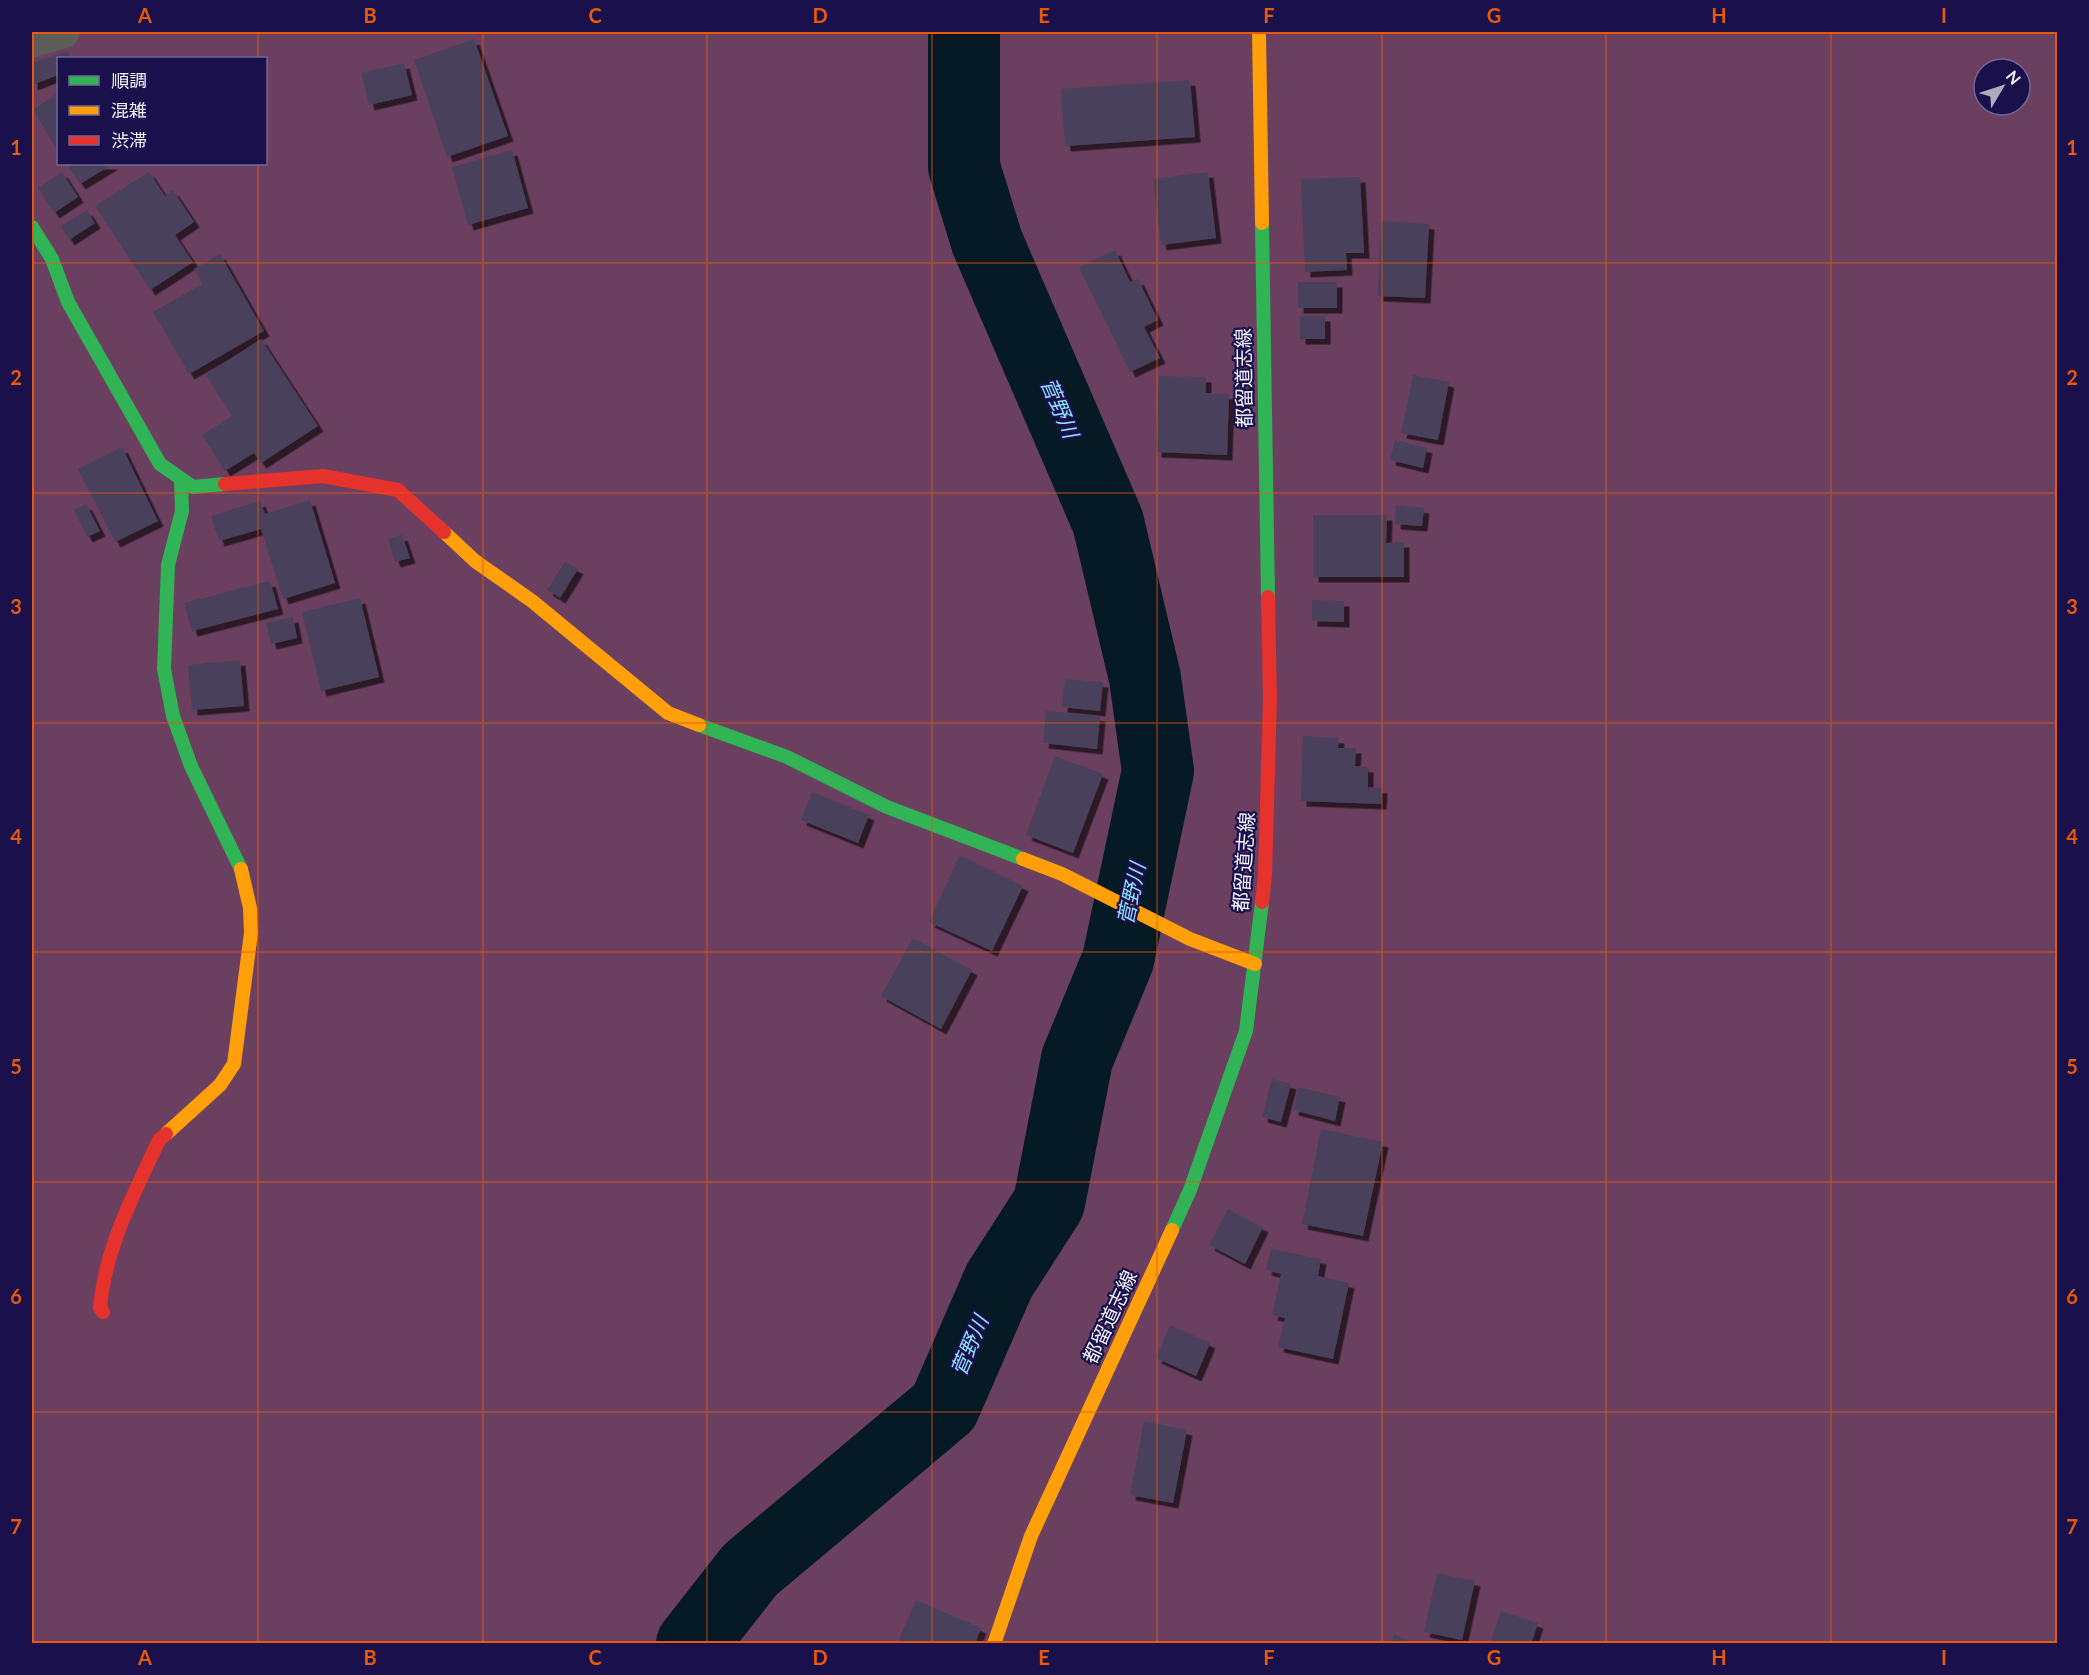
<svg xmlns="http://www.w3.org/2000/svg" width="2089" height="1675" font-family="Lato,'Noto Sans JP',sans-serif">
  <style>
    .forest { fill: #6b3f5f; fill-rule: evenodd }
    .lines { fill: none; stroke-linecap: round; stroke-linejoin: round }
    .river { stroke: #061a25; stroke-width: 72 }
    .building { fill: #49415b; filter: url(#shadow) }
    .street { stroke: #5e5d5a; stroke-width: 33 }
    .fast { stroke: #30b455; stroke-width: 14 }
    .slow { stroke: #ff9f0a; stroke-width: 14 }
    .jam { stroke: #e5322d; stroke-width: 14 }
    .grid { fill: none; stroke: #e8590c; stroke-width: 1.5; stroke-opacity: 0.55 }
    .labels { text-anchor: middle; stroke-width: 4.5; stroke-linejoin: round; paint-order: stroke }
    .street-label { font-size: 20px; fill: #f2f2fa; stroke: #1a104c }
    .water-label { font-size: 21px; font-style: italic; fill: #8ce0fd; stroke: #1a104c }
    .neatline { fill: none; stroke: #e8590c; stroke-width: 2 }
    .grid-label { font-size: 20px; text-anchor: middle; font-weight: bold; fill: #e8590c }
  </style>
  <defs>
    <filter id="shadow"><feDropShadow dx="5.5" dy="5.5" stdDeviation="0" flood-color="#0009"/></filter>
  </defs>
  <rect width="100%" height="100%" fill="#2e294a"/>
  <path class="forest" d="M32,32h2025v1611h-2025zM58,58h208v106h-208zM1984,69h36v36h-36z"/>
  <g class="lines">
    <path class="river" d="M692,1644l58,-74 194,-163 55,-126 50,-78 28,-144 41,-99 40,-189 -13,-93 -37,-156 -121,-280 -23,-75v-135"/>
  </g>
  <g class="building">
    <path d="M474,39l34,97 -61,21 -33,-97z"/>
    <path d="M68,51l3,7h-13v17l-26,10v-22z"/>
    <path d="M404,63l8,32 -43,10 -8,-32z"/>
    <path d="M1190,80l5,57 -130,9 -4,-57z"/>
    <path d="M58,93v58l-25,-41z"/>
    <path d="M512,150l16,58 -60,17 -16,-58z"/>
    <path d="M67,164h46l-33,20z"/>
    <path d="M62,172l16,25 -24,16 -16,-25z"/>
    <path d="M149,172l16,24 8,-6 21,32 -19,13 18,27 -43,28 -55,-84z"/>
    <path d="M1208,172l8,66 -55,7 -8,-66z"/>
    <path d="M1360,177l4,76h-18l1,17 -42,2 -4,-93z"/>
    <path d="M87,210l8,13 -26,17 -8,-14z"/>
    <path d="M1381,221l48,3 -4,74 -47,-2z"/>
    <path d="M1115,250l15,32 8,-3 20,41 -14,7 16,31 -30,14 -51,-105z"/>
    <path d="M220,254l44,77 -75,43 -36,-62 49,-28 -8,-15z"/>
    <rect x="1298" y="282" width="39" height="26"/>
    <rect x="1300" y="316" width="25" height="23"/>
    <path d="M261,339l57,87 -57,37 -7,-10 -29,18 -23,-36 30,-19 -26,-41z"/>
    <path d="M1413,375l36,7 -11,58 -37,-7z"/>
    <path d="M1159,376l47,1v16l23,1 -2,61 -71,-3z"/>
    <path d="M1395,440l32,8 -4,20 -33,-8z"/>
    <path d="M122,447l36,74 -43,21 -37,-73z"/>
    <path d="M310,500l25,83 -52,16 -22,-70 -42,12 -8,-25 49,-15 5,13z"/>
    <path d="M86,504l14,27 -13,6 -13,-27z"/>
    <path d="M1396,505l28,3 -2,18 -27,-2z"/>
    <path d="M1313,515h74l-1,28 18,-1v35h-91z"/>
    <path d="M402,535l8,23 -15,4 -7,-23z"/>
    <path d="M565,562l13,7 -18,29 -13,-8z"/>
    <path d="M270,581l8,28 -86,22 -8,-28z"/>
    <path d="M360,598l19,79 -58,14 -19,-79z"/>
    <path d="M1312,600l32,1v21l-32,-1z"/>
    <path d="M293,617l4,21 -26,6 -5,-21z"/>
    <path d="M240,660l4,46 -52,4 -4,-45z"/>
    <path d="M1065,679l38,3 -3,29 -38,-4z"/>
    <path d="M1046,711l54,5 -3,33 -54,-6z"/>
    <path d="M1303,736l36,2 -1,10h18l-1,18 13,1v20l14,1 -1,16 -80,-3z"/>
    <path d="M1055,756l48,18 -30,79 -47,-18z"/>
    <path d="M812,792l57,23 -11,28 -57,-23z"/>
    <path d="M960,855l63,31 -31,65 -63,-29z"/>
    <path d="M913,938l59,32 -31,59 -60,-33z"/>
    <path d="M1272,1079l19,5 -10,38 -19,-5z"/>
    <path d="M1298,1087l42,10 -5,24 -42,-11z"/>
    <path d="M1321,1129l62,13 -20,94 -61,-12z"/>
    <path d="M1228,1209l35,18 -18,37 -36,-19z"/>
    <path d="M1271,1249l50,10 -3,17 31,7 -16,76 -55,-12 7,-29 -13,-3 9,-41 -15,-4z"/>
    <path d="M1170,1325l40,18 -14,33 -40,-18z"/>
    <path d="M1144,1421l43,9 -14,73 -43,-8z"/>
    <path d="M1437,1573l38,8 -13,59 -38,-8z"/>
    <path d="M916,1600l65,28 -6,16h-78z"/>
    <path d="M1501,1611l37,12 -7,21h-41z"/>
    <path d="M1394,1634l20,10h-24z"/>
  </g>
  <g class="lines">
    <path class="street" d="M32,41l31,-9"/>
    <g class="fast">
      <path d="M1262,223l6,374"/>
      <path d="M32,227l20,32 16,43 92,162 33,23 32,-3"/>
      <path d="M181,481l1,30 -14,54 -4,104 9,47 18,50 50,103"/>
      <path d="M699,725l88,32 100,50 136,52"/>
      <path d="M1172,1230l18,-40 56,-159 16,-129"/>
    </g>
    <g class="slow">
      <path d="M1259,32l3,191"/>
      <path d="M444,532l31,29 57,40 136,112 31,12"/>
      <path d="M1023,859l39,15 128,65 65,25"/>
      <path d="M166,1134l54,-49 14,-21 17,-131 -1,-25 -9,-39"/>
      <path d="M994,1644l37,-108 141,-306"/>
    </g>
    <g class="jam">
      <path d="M225,484l98,-8 75,14 46,42"/>
      <path d="M1262,902l3,-27 5,-175 -2,-103"/>
      <path d="M103,1312l-3,-4c5,-60 34,-114 59,-168l7,-6"/>
    </g>
  </g>
  <path class="grid" d="M258,32v26M483,32v1612M707,32v1612M932,32v1612M1157,32v1612M1382,32v1612M1606,32v1612M1831,32v1612M258,164v1480M32,263h2026M32,493h2026M32,723h2026M32,952h2026M32,1182h2026M32,1412h2026"/>
  <g class="labels">
    <g class="street-label">
      <text transform="translate(1244 378) rotate(-91)" y="7">都留道志線</text>
      <text transform="translate(1244 862) rotate(-86)" y="7">都留道志線</text>
      <text transform="translate(1110 1317) rotate(-65)" y="7">都留道志線</text>
    </g>
    <g class="water-label">
      <text transform="translate(1059 408) rotate(67)" y="7">菅野川</text>
      <text transform="translate(1132 894) rotate(-78)" y="7">菅野川</text>
      <text transform="translate(970 1346) rotate(-67)" y="7">菅野川</text>
    </g>
  </g>
  <rect width="2089" height="1675" fill="none" stroke="#1a104c" stroke-width="66"/>
  <rect x="57" y="57" width="210" height="108" fill="#1a104c" stroke="#706a92" stroke-width="1.5"/>
  <rect x="69" y="76" width="30" height="9" fill="#30b455" stroke="#706a92" stroke-width="1.5"/>
  <text x="111" y="87" font-size="18" fill="#f2f2fa">順調</text>
  <rect x="69" y="106" width="30" height="9" fill="#ff9f0a" stroke="#706a92" stroke-width="1.5"/>
  <text x="111" y="117" font-size="18" fill="#f2f2fa">混雑</text>
  <rect x="69" y="136" width="30" height="9" fill="#e5322d" stroke="#706a92" stroke-width="1.5"/>
  <text x="111" y="147" font-size="18" fill="#f2f2fa">渋滞</text>
  <g transform="translate(2002 87) rotate(51)"><circle r="28" fill="#1a104c" stroke="#706a92" stroke-width="1.5"/>
  <path d="M0-4.5L10 22L0 15L-10 22Z" fill="#adacbc"/>
  <text y="-9" font-size="16" font-weight="bold" text-anchor="middle" fill="#f2f2fa">N</text>
  </g>
  <rect x="33" y="33" width="2023" height="1609" class="neatline"/>
  <g class="grid-label">
    <text x="145" y="23">A</text>
    <text x="370" y="23">B</text>
    <text x="595" y="23">C</text>
    <text x="820" y="23">D</text>
    <text x="1044" y="23">E</text>
    <text x="1269" y="23">F</text>
    <text x="1494" y="23">G</text>
    <text x="1719" y="23">H</text>
    <text x="1944" y="23">I</text>
    <text x="16" y="155">1</text>
    <text x="2072" y="155">1</text>
    <text x="16" y="385">2</text>
    <text x="2072" y="385">2</text>
    <text x="16" y="614">3</text>
    <text x="2072" y="614">3</text>
    <text x="16" y="844">4</text>
    <text x="2072" y="844">4</text>
    <text x="16" y="1074">5</text>
    <text x="2072" y="1074">5</text>
    <text x="16" y="1304">6</text>
    <text x="2072" y="1304">6</text>
    <text x="16" y="1534">7</text>
    <text x="2072" y="1534">7</text>
    <text x="145" y="1665">A</text>
    <text x="370" y="1665">B</text>
    <text x="595" y="1665">C</text>
    <text x="820" y="1665">D</text>
    <text x="1044" y="1665">E</text>
    <text x="1269" y="1665">F</text>
    <text x="1494" y="1665">G</text>
    <text x="1719" y="1665">H</text>
    <text x="1944" y="1665">I</text>
  </g>
</svg>
